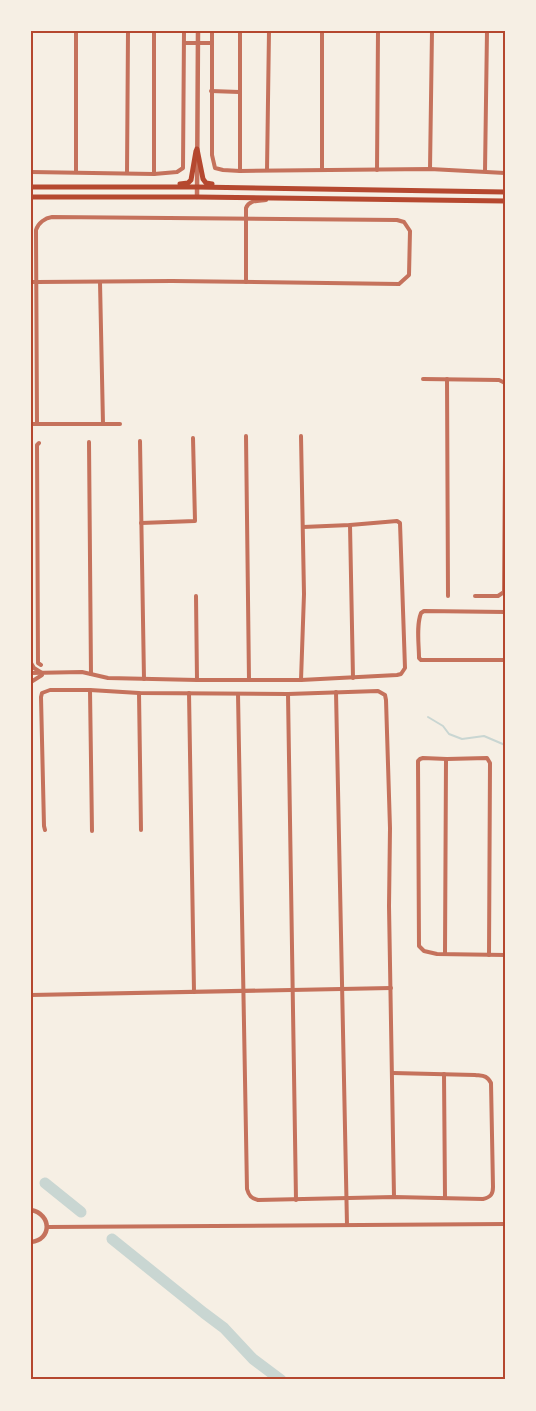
<svg xmlns="http://www.w3.org/2000/svg" width="536" height="1411" font-family="Rubik,sans-serif">
  <style>
    .lines { fill: none; stroke-linecap: round; stroke-linejoin: round }
    .stream { stroke: #c9d6d2; stroke-width: 2 }
    .river { stroke: #c9d6d2; stroke-width: 11 }
    .minor { stroke: #c5725c; stroke-width: 4 }
    .tertiary { stroke: #c5725c; stroke-width: 4.5 }
    .secondary { stroke: #b5482f; stroke-width: 5 }
    .neatline { fill: none; stroke: #b5482f; stroke-width: 2 }
  </style>
  <rect width="100%" height="100%" fill="#f6efe4"/>
  <g class="lines">
    <path class="stream" d="M428,717l15,9 6,8 13,5 22,-3 21,9"/>
    <g class="river">
      <path d="M45,1183l36,29"/>
      <path d="M112,1239l92,74 20,15 29,31 28,21"/>
    </g>
    <g class="minor">
      <path d="M212,31v124l3,13 8,2 17,1 190,-2 75,4"/>
      <path d="M184,43h28"/>
      <path d="M211,91l28,1"/>
      <path d="M322,169v-138"/>
      <path d="M430,169l2,-138"/>
      <path d="M267,170l2,-139"/>
      <path d="M377,170l1,-139"/>
      <path d="M240,171v-140"/>
      <path d="M485,171l2,-140"/>
      <path d="M31,172l123,2 23,-2 6,-4 1,-137"/>
      <path d="M76,172v-141"/>
      <path d="M127,173l1,-142"/>
      <path d="M154,174v-143"/>
      <path d="M31,282h6l135,-1 227,3 10,-9 1,-44 -6,-9 -7,-2 -345,-3c-7,1 -14,6 -16,13l1,194"/>
      <path d="M100,282l3,142"/>
      <path d="M246,282v-74c3,-8 12,-7 20,-8"/>
      <path d="M423,379l76,1 6,3"/>
      <path d="M447,379l1,217"/>
      <path d="M31,424h89"/>
      <path d="M246,436l3,244"/>
      <path d="M140,441l4,238"/>
      <path d="M89,442l2,232"/>
      <path d="M39,443l-2,2 1,218 3,2"/>
      <path d="M141,523l54,-2 -2,-83"/>
      <path d="M350,525l3,153"/>
      <path d="M196,596l1,84"/>
      <path d="M475,596h23l6,-4 1,-135"/>
      <path d="M505,612l-81,-1 -3,2c-5,13 -2,31 -2,45l2,2h84"/>
      <path d="M31,663l3,5 8,5"/>
      <path d="M31,673l51,-1 26,6 89,2h104l96,-5 4,-1 4,-6 -5,-145 -3,-2 -47,4 -47,2"/>
      <path d="M301,680l3,-86 -3,-158"/>
      <path d="M31,682l11,-7"/>
      <path d="M90,690l2,141"/>
      <path d="M336,692l11,533"/>
      <path d="M139,693l2,137"/>
      <path d="M189,693l5,299"/>
      <path d="M238,694l9,495c2,7 4,9 11,11l136,-3 89,2c8,-2 10,-5 10,-12l-2,-104c-4,-8 -8,-7 -16,-8l-82,-2"/>
      <path d="M288,694l8,506"/>
      <path d="M447,759l-24,-1 -3,1 -2,2 1,185 5,5 13,3 68,1"/>
      <path d="M45,830l-1,-4 -3,-129 1,-4 8,-3h40l49,3 149,1 90,-3 7,4 1,5 4,128 -1,78 5,291"/>
      <path d="M445,954l1,-194 1,-1 40,-1 3,5 -1,192"/>
      <path d="M31,995l360,-7"/>
      <path d="M444,1074l1,124"/>
      <path d="M47,1227l458,-3"/>
    </g>
    <g class="tertiary">
      <path d="M197,197l1,-166"/>
      <path d="M31,1210c21,4 21,30 0,32"/>
    </g>
    <g class="secondary">
      <path d="M197,149l6,30 3,4 6,1"/>
      <path d="M180,184l8,-1 3,-3 5,-29"/>
      <path d="M31,187h166l308,5"/>
      <path d="M31,197h166l308,4"/>
    </g>
  </g>
  <rect width="536" height="1411" fill="none" stroke="#f6efe4" stroke-width="65"/>
  <rect x="32" y="32" width="472" height="1346" class="neatline"/>
</svg>
